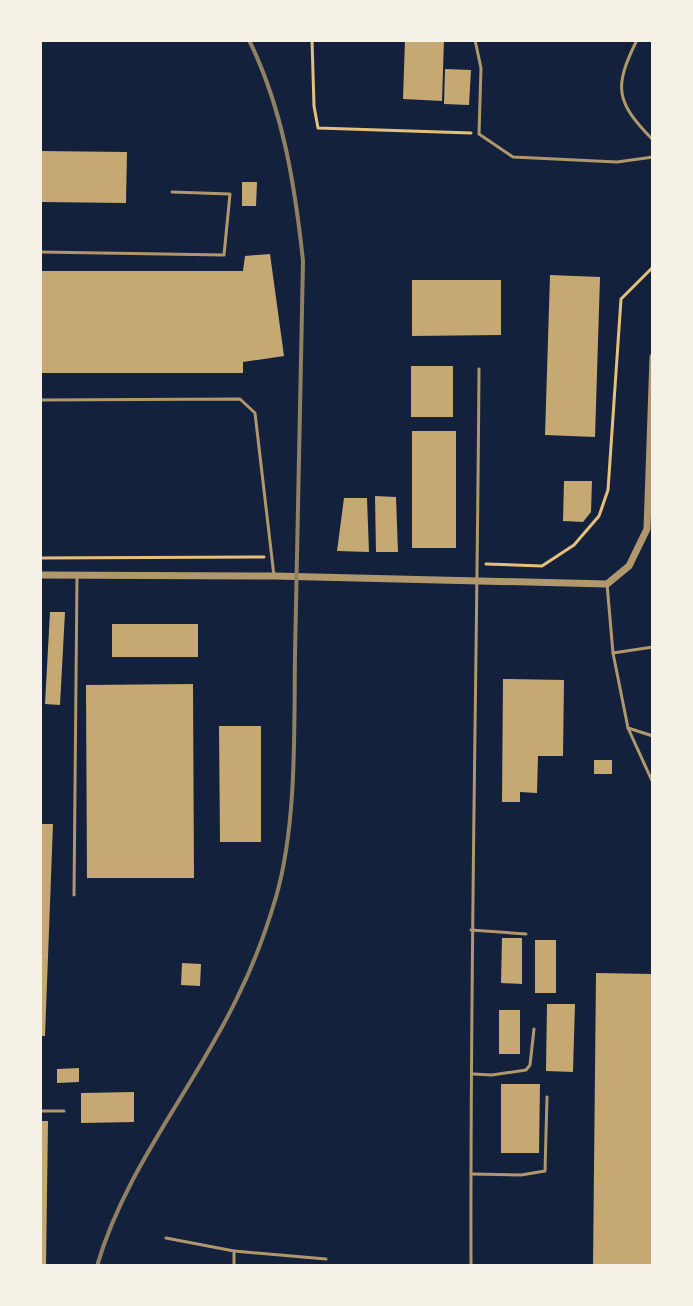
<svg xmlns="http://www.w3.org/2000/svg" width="693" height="1306" font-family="'Crimson Pro',serif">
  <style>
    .building { fill: #c6a872 }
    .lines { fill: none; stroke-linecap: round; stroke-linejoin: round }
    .path { stroke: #e5c07b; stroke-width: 3 }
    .service { stroke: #b1986c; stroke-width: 3 }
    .minor { stroke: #b1986c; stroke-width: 7 }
    .rail { stroke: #918062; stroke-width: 4 }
  </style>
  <rect width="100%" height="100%" fill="#14213d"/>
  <g class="building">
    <path d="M405,40h39l-2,61 -39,-2z"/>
    <path d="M445,69l26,1 -2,35 -25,-1z"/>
    <path d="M40,151l87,1 -1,51 -86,-1z"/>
    <path d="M242,182h15l-1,24h-14z"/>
    <path d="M270,254l14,102 -41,6v11h-203v-102h203l2,-15z"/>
    <path d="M550,275l50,2 -5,160 -50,-2z"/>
    <path d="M412,280h89v55l-89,1z"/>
    <rect x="411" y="366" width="42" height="51"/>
    <rect x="412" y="431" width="44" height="117"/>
    <path d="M564,481h28l-1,31 -8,10 -20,-1z"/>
    <path d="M375,496l21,1 2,55h-22z"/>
    <path d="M344,498h23l2,54 -32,-1z"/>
    <path d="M50,612h15l-5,93 -15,-1z"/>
    <rect x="112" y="624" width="86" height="33"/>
    <path d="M503,679l61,1 -1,76h-25l-1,37 -17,-1v10h-18z"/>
    <path d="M193,684l1,194h-107l-1,-193z"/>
    <path d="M219,726h42v116h-41z"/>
    <rect x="594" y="760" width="18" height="14"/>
    <path d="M40,824h13l-8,212h-5z"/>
    <path d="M502,938h20v46l-21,-1z"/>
    <rect x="535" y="940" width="21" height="53"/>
    <path d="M182,963l19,1 -1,22 -19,-1z"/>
    <path d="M596,973l57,1 -2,157h2v135h-60z"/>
    <path d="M547,1004h28l-2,68 -27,-1z"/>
    <rect x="499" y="1010" width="21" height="44"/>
    <path d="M79,1068v14l-22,1v-14z"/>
    <path d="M501,1084h39l-1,69h-38z"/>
    <path d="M134,1092v30l-53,1v-30z"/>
    <path d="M40,1121h8l-2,145h-6z"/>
  </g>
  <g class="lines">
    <g class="path">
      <path d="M312,40l2,66 4,22 153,5"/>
      <path d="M40,558l224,-1"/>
      <path d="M486,564l56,2 32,-21 25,-29 9,-26 13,-191 32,-32"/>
    </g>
    <g class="service">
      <path d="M475,40l6,28 -2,66 34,23 104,5 36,-5"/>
      <path d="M637,40c-24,48 -21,62 16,100"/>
      <path d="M40,252l184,3 6,-61 -58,-2"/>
      <path d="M40,400l200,-1 15,14 19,163"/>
      <path d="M607,584l6,69 15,75 25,55"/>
      <path d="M613,653l40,-6"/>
      <path d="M628,728l25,8"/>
      <path d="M74,895l3,-319"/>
      <path d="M471,930l55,4"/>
      <path d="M473,1074l19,1 34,-5 4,-5 4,-36"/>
      <path d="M40,1111h24"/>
      <path d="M472,1174l49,1 24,-4 2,-74"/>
      <path d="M166,1238l68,13v15"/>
      <path d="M234,1251l92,8"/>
      <path d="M471,1266c-1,-299 6,-598 8,-897"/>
    </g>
    <path class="minor" d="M40,575l234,1 333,8 22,-18 18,-37 6,-172"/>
    <path class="rail" d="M97,1266c29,-99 96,-176 140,-268 16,-32 29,-67 39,-101 21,-73 18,-166 19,-242 3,-131 6,-262 8,-394 -8,-75 -20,-152 -54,-221"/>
  </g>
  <rect width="693" height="1306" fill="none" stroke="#f6f1e7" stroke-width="84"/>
</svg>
